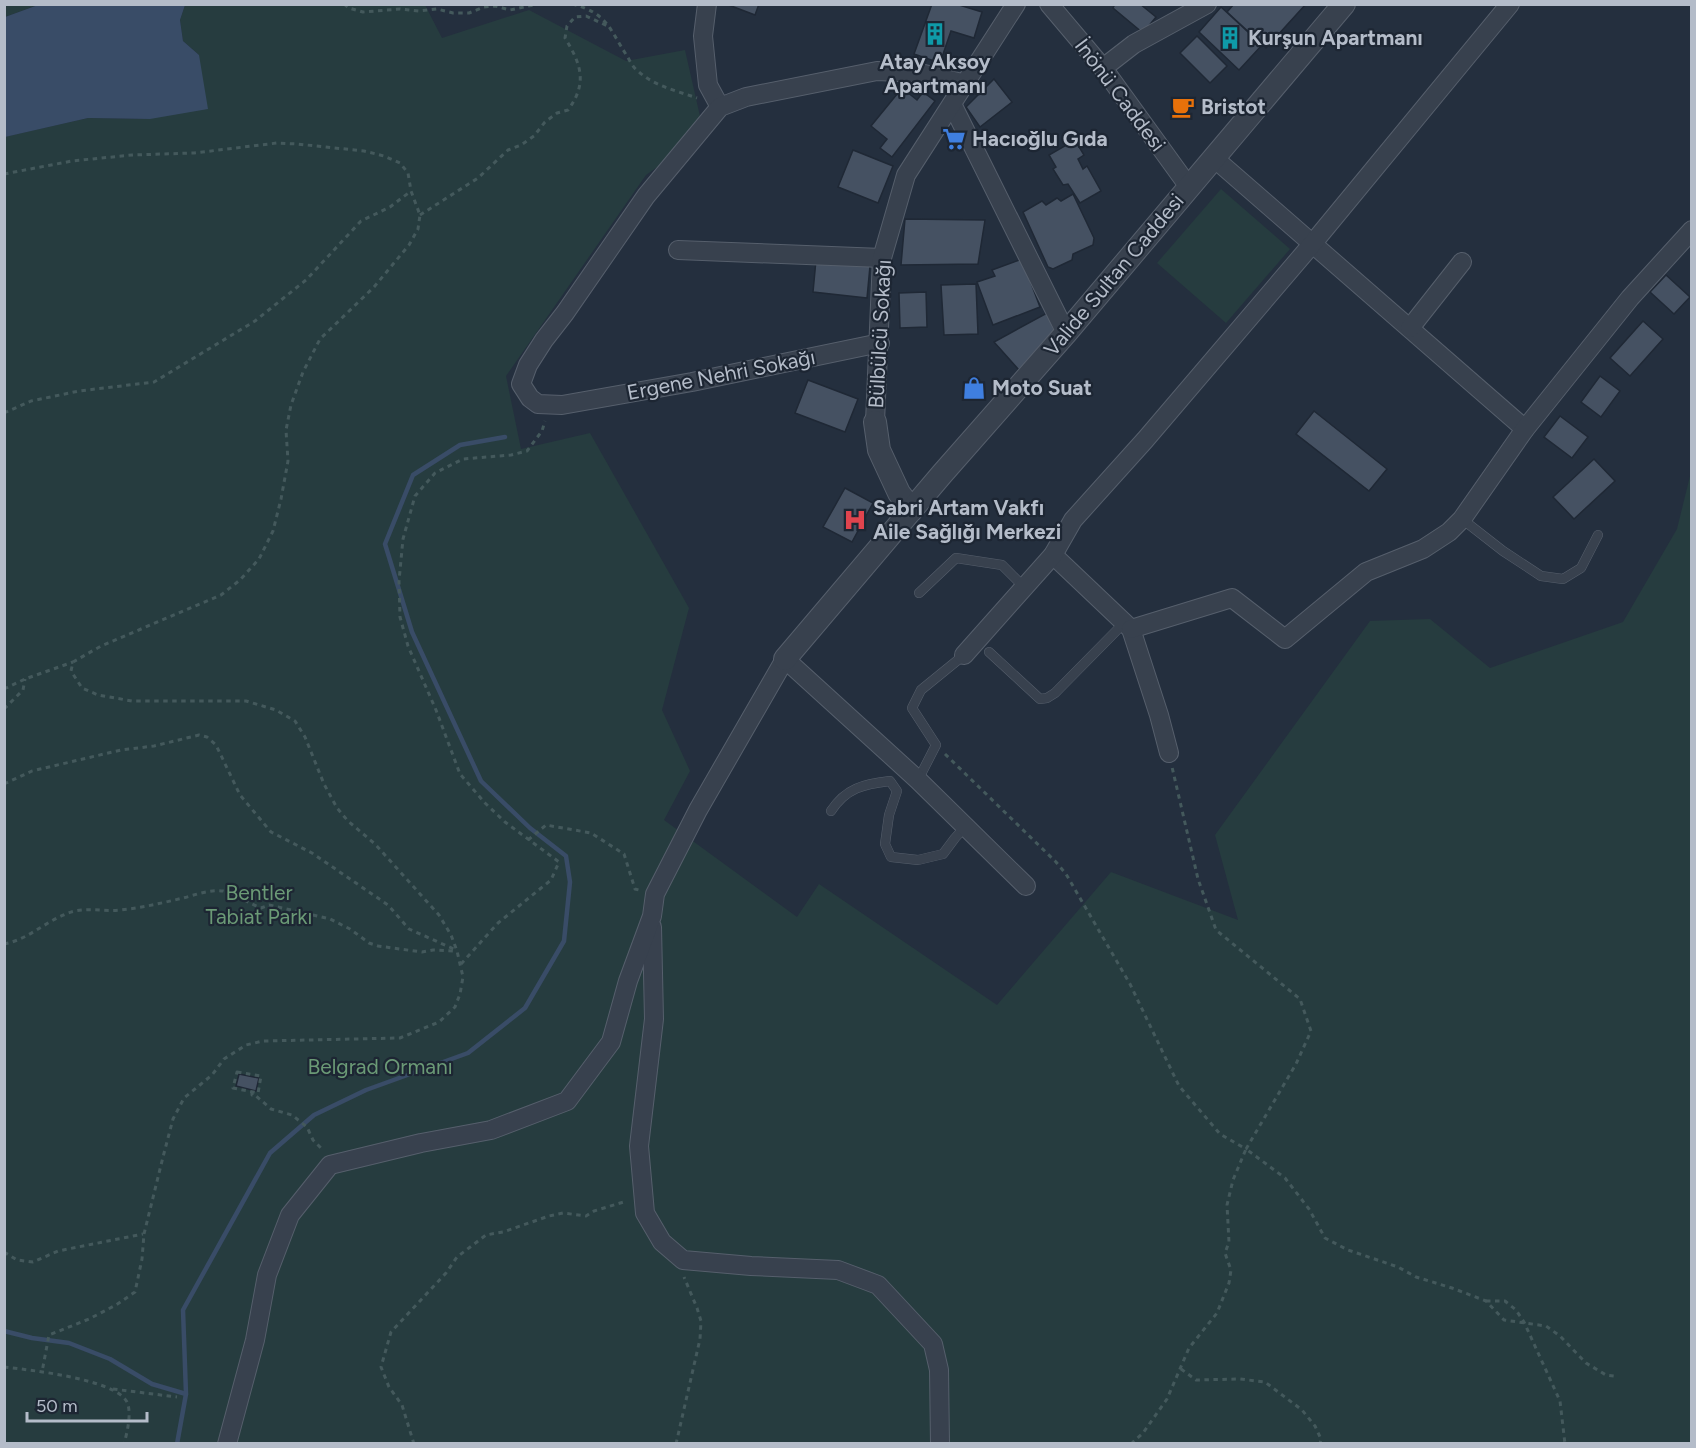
<svg xmlns="http://www.w3.org/2000/svg" width="1696" height="1448" font-family="Figtree,sans-serif">
  <style>
    .green { fill: #263c3f }
    .water { fill: #394c67 }
    .lines { fill: none; stroke-linecap: round; stroke-linejoin: round }
    .stream { stroke: #394c67; stroke-width: 4.5 }
    .building { fill: #455162; stroke: #1f2835; stroke-width: 1.5 }
    .service-casing { stroke: #565f6c; stroke-width: 10 }
    .minor-casing { stroke: #565f6c; stroke-width: 20 }
    .tertiary-casing { stroke: #565f6c; stroke-width: 24 }
    .path { stroke: #44595c; stroke-width: 3; stroke-dasharray: 4.5 4.5; stroke-linecap: butt }
    .service { stroke: #38414e; stroke-width: 9 }
    .minor { stroke: #38414e; stroke-width: 18 }
    .tertiary { stroke: #38414e; stroke-width: 22 }
    .labels { text-anchor: middle; stroke-width: 4.5; stroke-linejoin: round; paint-order: stroke }
    .poi-label { font-size: 21px; font-weight: bold; fill: #b4bcc9; stroke: #1d2633; text-anchor: start }
    .street-label { font-size: 21px; fill: #b4bcc9; stroke: #1d2633 }
    .park-label { font-size: 21px; fill: #6b9a76; stroke: #1d2633 }
  </style>
  <rect width="100%" height="100%" fill="#242f3e"/>
  <g class="green">
    <path d="M5,5h33l-33,12z"/>
    <path d="M185,5h240l17,33 87,-28 97,51 59,-11 19,84 -58,41 -140,201 15,73 69,-16 99,175 -27,102 28,61 -26,49 133,97 22,-33 178,121 114,-133 127,48 -23,-85 155,-214 60,-2 60,49 133,-46 54,-93 14,-57v971h-1686l-1,-1306 84,-19 62,1 49,-64 -16,-14 -3,-21z"/>
    <path d="M1221,189l69,60 -64,74 -69,-60z"/>
  </g>
  <path class="water" d="M38,5h147l-5,15 3,21 16,14 9,54 -58,10 -62,-1 -83,19v-120z"/>
  <g class="lines">
    <g class="stream">
      <path d="M4,1331l28,7 37,5 41,16 42,25 34,10"/>
      <path d="M177,1444l9,-50 -3,-84 87,-157 44,-38 52,-25 102,-37 57,-45 39,-67 6,-59 -4,-26 -36,-28 -49,-47 -69,-149 -27,-88 28,-69 47,-30 45,-8"/>
    </g>
  </g>
  <g class="building">
    <path d="M726,4h33l-4,11z"/>
    <path d="M932,4h24l26,8 -8,26 -23,-7 -11,32 -26,-9z"/>
    <path d="M1115,4h25l16,13 -13,16 -30,-25z"/>
    <path d="M1234,4h72l-40,44 -39,-36z"/>
    <path d="M1221,7l41,38 -23,25 -40,-38z"/>
    <path d="M1197,36l30,30 -17,17 -30,-30z"/>
    <path d="M994,79l18,23 -32,25 -14,-20z"/>
    <path d="M902,88l15,12 6,-8 12,9 -43,56 -12,-9 7,-9 -16,-13z"/>
    <path d="M1075,140l9,15 -6,4 5,10 4,-3 14,25 -21,12 -12,-19 -5,1 -10,-16 3,-2 -7,-12z"/>
    <path d="M853,150l40,16 -15,37 -40,-16z"/>
    <path d="M1073,194l21,44 -1,7 -20,9 -1,6 -19,9 -5,-2 -25,-55 19,-11 4,4 11,-7 4,3z"/>
    <path d="M905,219l80,1 -7,44 -77,1z"/>
    <path d="M1022,259l18,48 -47,18 -16,-43 18,-6 -3,-6z"/>
    <path d="M816,260l54,6 -3,32 -54,-6z"/>
    <path d="M1666,275l24,22 -16,17 -24,-22z"/>
    <path d="M976,284l2,50 -34,1 -3,-50z"/>
    <path d="M926,292l1,35 -27,1 -1,-35z"/>
    <path d="M1047,313l9,21 -37,36 -25,-28z"/>
    <path d="M1643,321l20,18 -33,37 -20,-18z"/>
    <path d="M1600,376l20,15 -19,26 -20,-15z"/>
    <path d="M808,380l50,19 -13,33 -50,-19z"/>
    <path d="M1314,411l73,58 -18,22 -73,-57z"/>
    <path d="M1560,416l28,21 -16,21 -28,-21z"/>
    <path d="M1594,459l21,22 -41,38 -21,-22z"/>
    <path d="M845,488l28,15 -21,39 -29,-15z"/>
    <path d="M239,1074l20,4 -3,13 -20,-5z"/>
  </g>
  <g class="lines">
    <g class="service-casing">
      <g id="service">
        <path d="M1462,519l41,32 38,25 22,3 18,-11 17,-33"/>
        <path d="M919,593l37,-35 46,7 23,23"/>
        <path d="M989,652l51,47 7,-1 8,-5 69,-70"/>
        <path d="M918,780l18,-35 -24,-37 9,-18 43,-35"/>
        <path d="M831,811c15,-23 33,-27 59,-30l7,10 -8,24 -4,29 6,13 27,3 25,-6 12,-16 10,-11"/>
      </g>
    </g>
    <g class="minor-casing">
      <g id="minor">
        <path d="M707,4l-4,32 5,49 12,22"/>
        <path d="M1049,4l54,64 86,119"/>
        <path d="M1103,68l31,-24 73,-40"/>
        <path d="M952,104l114,229"/>
        <path d="M1214,158l311,271"/>
        <path d="M678,250l204,8"/>
        <path d="M1410,328l52,-66"/>
        <path d="M880,343l-188,39 -130,23 -24,-1 -8,-6 -9,-14 7,-19 16,-25 21,-27 81,-117 74,-89 26,-10 131,-26 43,2 46,11"/>
        <path d="M875,422l7,-164 24,-83 110,-171"/>
        <path d="M1053,555l78,74 28,86 10,38"/>
        <path d="M1131,629l101,-31 53,41 81,-67 57,-23 26,-17 13,-13 63,-90 105,-131 62,-68"/>
        <path d="M964,655l89,-100 20,-35 72,-80 168,-197 197,-239"/>
        <path d="M652,927l2,92 -15,127 6,67 17,29 21,18 68,6 87,4 40,15 55,59 6,26 1,74"/>
        <path d="M227,1444l28,-104 12,-65 23,-60 40,-50 91,-22 70,-13 76,-29 44,-59 17,-61 24,-65 3,-22 43,-84 87,-151 133,121 108,106"/>
      </g>
    </g>
    <g class="tertiary-casing">
      <g id="tertiary">
        <path d="M875,422l4,28 20,43 13,17"/>
        <path d="M785,659l157,-185 124,-141 278,-329"/>
      </g>
    </g>
    <g class="path">
      <path d="M344,4l5,4 14,4 37,-3 19,2 18,-2 16,4h16l15,-6 11,-1 15,4 28,-6"/>
      <path d="M572,4c35,9 37,24 55,52 3,5 6,12 11,15 16,15 39,20 59,27"/>
      <path d="M4,174l68,-13 60,-6 62,-2 83,-10 20,1 67,7 20,5 16,7 8,10 3,18 9,24 -2,14 -9,16 -35,42 -54,52 -17,33 -12,33 -5,25 2,31 -7,38 -8,32 -14,28 -19,21 -19,15 -120,51 -28,16 -2,9 11,17 16,7 34,6h114l30,9 19,11 10,16 19,47 13,24 11,13 27,23 64,71 12,20 6,16 6,26 -3,17 -5,13 -16,15 -39,16 -137,3 -17,4 -22,14 -12,16 -28,23 -11,21 -10,38 -19,77 -2,25 -7,33 -19,13 -27,14 -40,16 -7,37"/>
      <path d="M420,215l58,-37 30,-28 13,-5 13,-9 11,-14 12,-9 11,-3c20,-27 13,-46 -3,-72l2,-12 8,-9 11,-1 24,11"/>
      <path d="M4,413l27,-12 48,-10 75,-9 101,-61 51,-41 55,-59 29,-14 21,-16"/>
      <path d="M4,689l21,-10 48,-17"/>
      <path d="M4,709l19,-19 2,-11"/>
      <path d="M945,754l111,108 10,12 64,110 49,102 41,48 26,15 50,-85 15,-33 -11,-32 -84,-69 -18,-51 -26,-112"/>
      <path d="M4,784l28,-13 89,-21 33,-4 45,-11 8,2 9,8 24,50 31,37 41,21 76,52 21,24 47,21"/>
      <path d="M528,840l18,-15 45,8 33,21 11,35 4,1"/>
      <path d="M4,944c23,-4 41,-22 62,-30 18,-8 35,-2 54,-4 21,-2 42,-7 63,-12 12,-3 27,-9 40,-7 8,2 28,13 38,17l8,-3 61,14 20,10 19,14 9,3 44,6 11,-2 22,1"/>
      <path d="M461,964l37,-41 53,-43 8,-18 -54,-40 -20,-19 -25,-29 -24,-64 -28,-64 -8,-29 -1,-36 4,-42 12,-43 20,-23 28,-14 48,-4 16,-4 15,-20 3,-10"/>
      <path d="M237,1072l24,4 -3,17 -25,-5z"/>
      <path d="M252,1091v4h3l16,14 21,6 15,12 6,13 10,10"/>
      <path d="M4,1252l13,8 16,2 25,-11 85,-17"/>
      <path d="M1486,1301h19l11,9 8,12 36,79 5,43"/>
      <path d="M4,1367c26,3 111,12 123,35 5,11 0,31 -3,42"/>
      <path d="M1181,1369l15,11 44,-1 25,3 37,28 13,16 6,13 -1,5"/>
      <path d="M113,1389l64,8"/>
      <path d="M414,1444l-12,-39 -13,-18 -8,-20 10,-35 55,-59 11,-16 29,-22 17,-3 46,-16 14,-3 23,3 8,-5 33,-10"/>
      <path d="M676,1444l24,-105 1,-18 -4,-13 -13,-31"/>
      <path d="M1131,1444l12,-11 24,-34 22,-51 28,-35 12,-30 2,-13 -6,-17 4,-11 -2,-37 6,-25 13,-31 39,29 24,31 16,29 23,12 50,17 18,10 36,11 34,13 18,19 42,6 14,10 26,27 20,12 8,1"/>
    </g>
    <use href="#service" class="service"/>
    <use href="#minor" class="minor"/>
    <use href="#tertiary" class="tertiary"/>
  </g>
  <defs>
    <g id="building-bare" transform="scale(1.8)"><path d="M-4-6H4V6H1V3H-1V6H-4ZM-2.5-4.3h1.7v1.8h-1.7ZM.8-4.3h1.7v1.8H.8ZM-2.5-1h1.7V.8h-1.7ZM.8-1h1.7V.8H.8Z" fill="#0f9aa8" stroke="#1d2633" stroke-width="2.5" paint-order="stroke"/></g>
    <g id="cafe-bare" transform="scale(1.8)"><path d="M-5.5-4.5H6V0H3Q3 3.5 0 3.5H-2.5Q-5.5 3.5-5.5 0ZM3-3.2v2h1.7v-2ZM-6 4.5H4V6H-6Z" fill="#e8710a" stroke="#1d2633" stroke-width="2.5" paint-order="stroke"/></g>
    <g id="supermarket-bare" transform="scale(1.8)"><path d="M-6-5.5h2.5l.6 2H6L4.5 2H-2.5L-4.4-4H-6ZM-1.5 3.2a1.3 1.3 0 1 0 .1 0ZM3 3.2a1.3 1.3 0 1 0 .1 0Z" fill="#3f7fe0" stroke="#1d2633" stroke-width="2.5" paint-order="stroke"/></g>
    <g id="shop-bare" transform="scale(1.8)"><path d="M-5-2.5h2.3a2.7 3.5 0 0 1 5.4 0H5L5.5 6h-11ZM-1.5-2.5h3a1.5 2.3 0 0 0-3 0Z" fill="#3f7fe0" stroke="#1d2633" stroke-width="2.5" paint-order="stroke"/></g>
    <g id="hospital-bare" transform="scale(1.8)"><path d="M-5-5h3v3.5h4V-5h3V5h-3V1.5h-4V5h-3Z" fill="#e0444e" stroke="#1d2633" stroke-width="2.5" paint-order="stroke"/></g>
  </defs>
  <g fill-rule="evenodd">
    <use href="#building-bare" x="935" y="34"/>
    <use href="#building-bare" x="1230" y="38"/>
    <use href="#cafe-bare" x="1183" y="107"/>
    <use href="#supermarket-bare" x="954" y="139"/>
    <use href="#shop-bare" x="974" y="388"/>
    <use href="#hospital-bare" x="855" y="520"/>
  </g>
  <g class="labels">
    <g class="poi-label">
      <text x="1248" y="45">Kurşun Apartmanı</text>
      <text x="935" y="69" text-anchor="middle">Atay Aksoy<tspan x="935" dy="24">Apartmanı</tspan></text>
      <text x="1201" y="114">Bristot</text>
      <text x="972" y="146">Hacıoğlu Gıda</text>
      <text x="992" y="395">Moto Suat</text>
      <text x="873" y="515">Sabri Artam Vakfı<tspan x="873" dy="24">Aile Sağlığı Merkezi</tspan></text>
    </g>
    <g class="street-label">
      <text transform="translate(1120 95) rotate(53)" y="7">İnönü Caddesi</text>
      <text transform="translate(1114 275) rotate(-50)" y="7">Valide Sultan Caddesi</text>
      <text transform="translate(880 334) rotate(-87)" y="7">Bülbülcü Sokağı</text>
      <text transform="translate(721 375) rotate(-11)" y="7">Ergene Nehri Sokağı</text>
    </g>
    <g class="park-label">
      <text x="259" y="900">Bentler<tspan x="259" dy="24">Tabiat Parkı</tspan></text>
      <text x="380" y="1074">Belgrad Ormanı</text>
    </g>
  </g>
  <rect width="1696" height="1448" fill="none" stroke="#b4bcc9" stroke-width="12"/>
  <path d="M27 1412v9h120v-9" fill="none" stroke="#b4bcc9" stroke-width="3"/>
  <text x="36" y="1412" font-size="18" fill="#b4bcc9" stroke="#1d2633" stroke-width="4.5" paint-order="stroke">50 m</text>
</svg>
